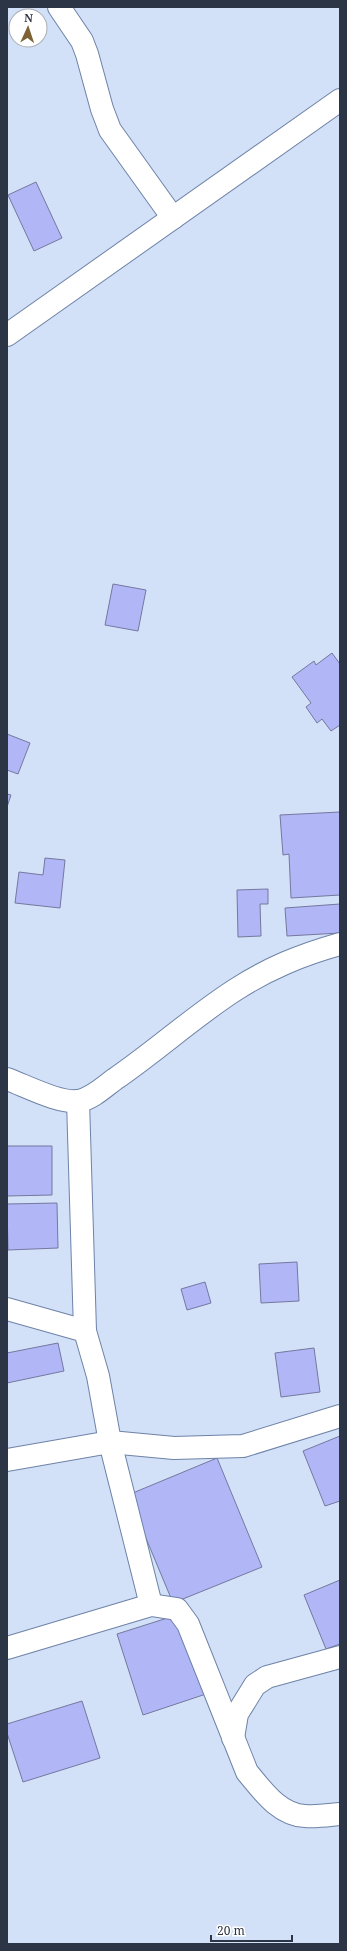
<svg xmlns="http://www.w3.org/2000/svg" width="347" height="1951" font-family="'Noto Serif',serif">
  <style>
    .building { fill: #b1b6f6; stroke: #75789f }
    .lines { fill: none; stroke-linecap: round; stroke-linejoin: round }
    .street-casing { stroke: #6e83a7; stroke-width: 24 }
    .street { stroke: #fff; stroke-width: 22 }
  </style>
  <rect width="100%" height="100%" fill="#d2e0f8"/>
  <g class="building">
    <path d="M36,182l26,56 -28,13 -26,-56z"/>
    <path d="M113,584l33,6 -8,41 -33,-6z"/>
    <path d="M332,653l8,11v61l-9,6 -9,-12 -5,4 -11,-16 5,-4 -19,-26 22,-16 2,4z"/>
    <path d="M7,734l23,9 -12,31 -11,-4z"/>
    <path d="M7,794l4,1 -4,12z"/>
    <path d="M340,812v83l-49,3 -2,-44 -6,1 -3,-40z"/>
    <path d="M45,858l20,2 -5,48 -45,-5 4,-31 24,3z"/>
    <path d="M268,889v15h-8l1,32 -23,1 -1,-47z"/>
    <path d="M340,904v29l-53,3 -2,-28z"/>
    <path d="M7,1146h45v49l-45,1z"/>
    <path d="M57,1203l1,45 -50,2 -1,-46z"/>
    <path d="M297,1262l2,39 -38,2 -2,-39z"/>
    <path d="M205,1282l6,21 -24,7 -6,-21z"/>
    <path d="M58,1343l6,28 -57,12v-30z"/>
    <path d="M314,1348l6,44 -39,5 -6,-44z"/>
    <path d="M340,1436v65l-15,5 -22,-55z"/>
    <path d="M217,1458l45,109 -89,36 -45,-108z"/>
    <path d="M340,1580v64l-14,5 -22,-54z"/>
    <path d="M180,1614l26,80 -63,21 -26,-81z"/>
    <path d="M82,1701l18,57 -77,24 -16,-49v-9z"/>
  </g>
  <g class="lines">
    <g class="street-casing">
      <g id="street">
        <path d="M59,7l23,34 5,13 15,55 8,21 63,88"/>
        <path d="M7,335l333,-235"/>
        <path d="M7,1079c19,7 53,25 72,22 14,-3 25,-14 36,-22 41,-28 78,-62 120,-89 34,-22 66,-35 105,-46"/>
        <path d="M78,1101l7,230"/>
        <path d="M7,1309l78,22 13,45 12,66 41,163"/>
        <path d="M7,1460l103,-18 64,6 69,-2 97,-30"/>
        <path d="M7,1648l144,-43 26,4 11,15 59,148c15,18 32,43 58,44 12,1 24,-1 35,-2"/>
        <path d="M233,1738l4,-24 18,-29 12,-8 73,-20"/>
      </g>
    </g>
    <use href="#street" class="street"/>
  </g>
  <rect width="347" height="1951" fill="none" stroke="#2c3545" stroke-width="16"/>
  <g transform="translate(28 28) rotate(3)"><circle r="19" fill="#ffffff" stroke="#abaeb5"/>
  <path d="M0-3L7 15L0 10L-7 15Z" fill="#7c6234"/>
  <text y="-6" font-size="11" font-weight="bold" text-anchor="middle" fill="#2c3545">N</text>
  </g>
  <path d="M211 1935v6h81v-6" fill="none" stroke="#2c3545" stroke-width="2"/>
  <text x="217" y="1935" font-size="12" fill="#2c3545" stroke="#ffffff" stroke-width="3" paint-order="stroke">20 m</text>
</svg>
